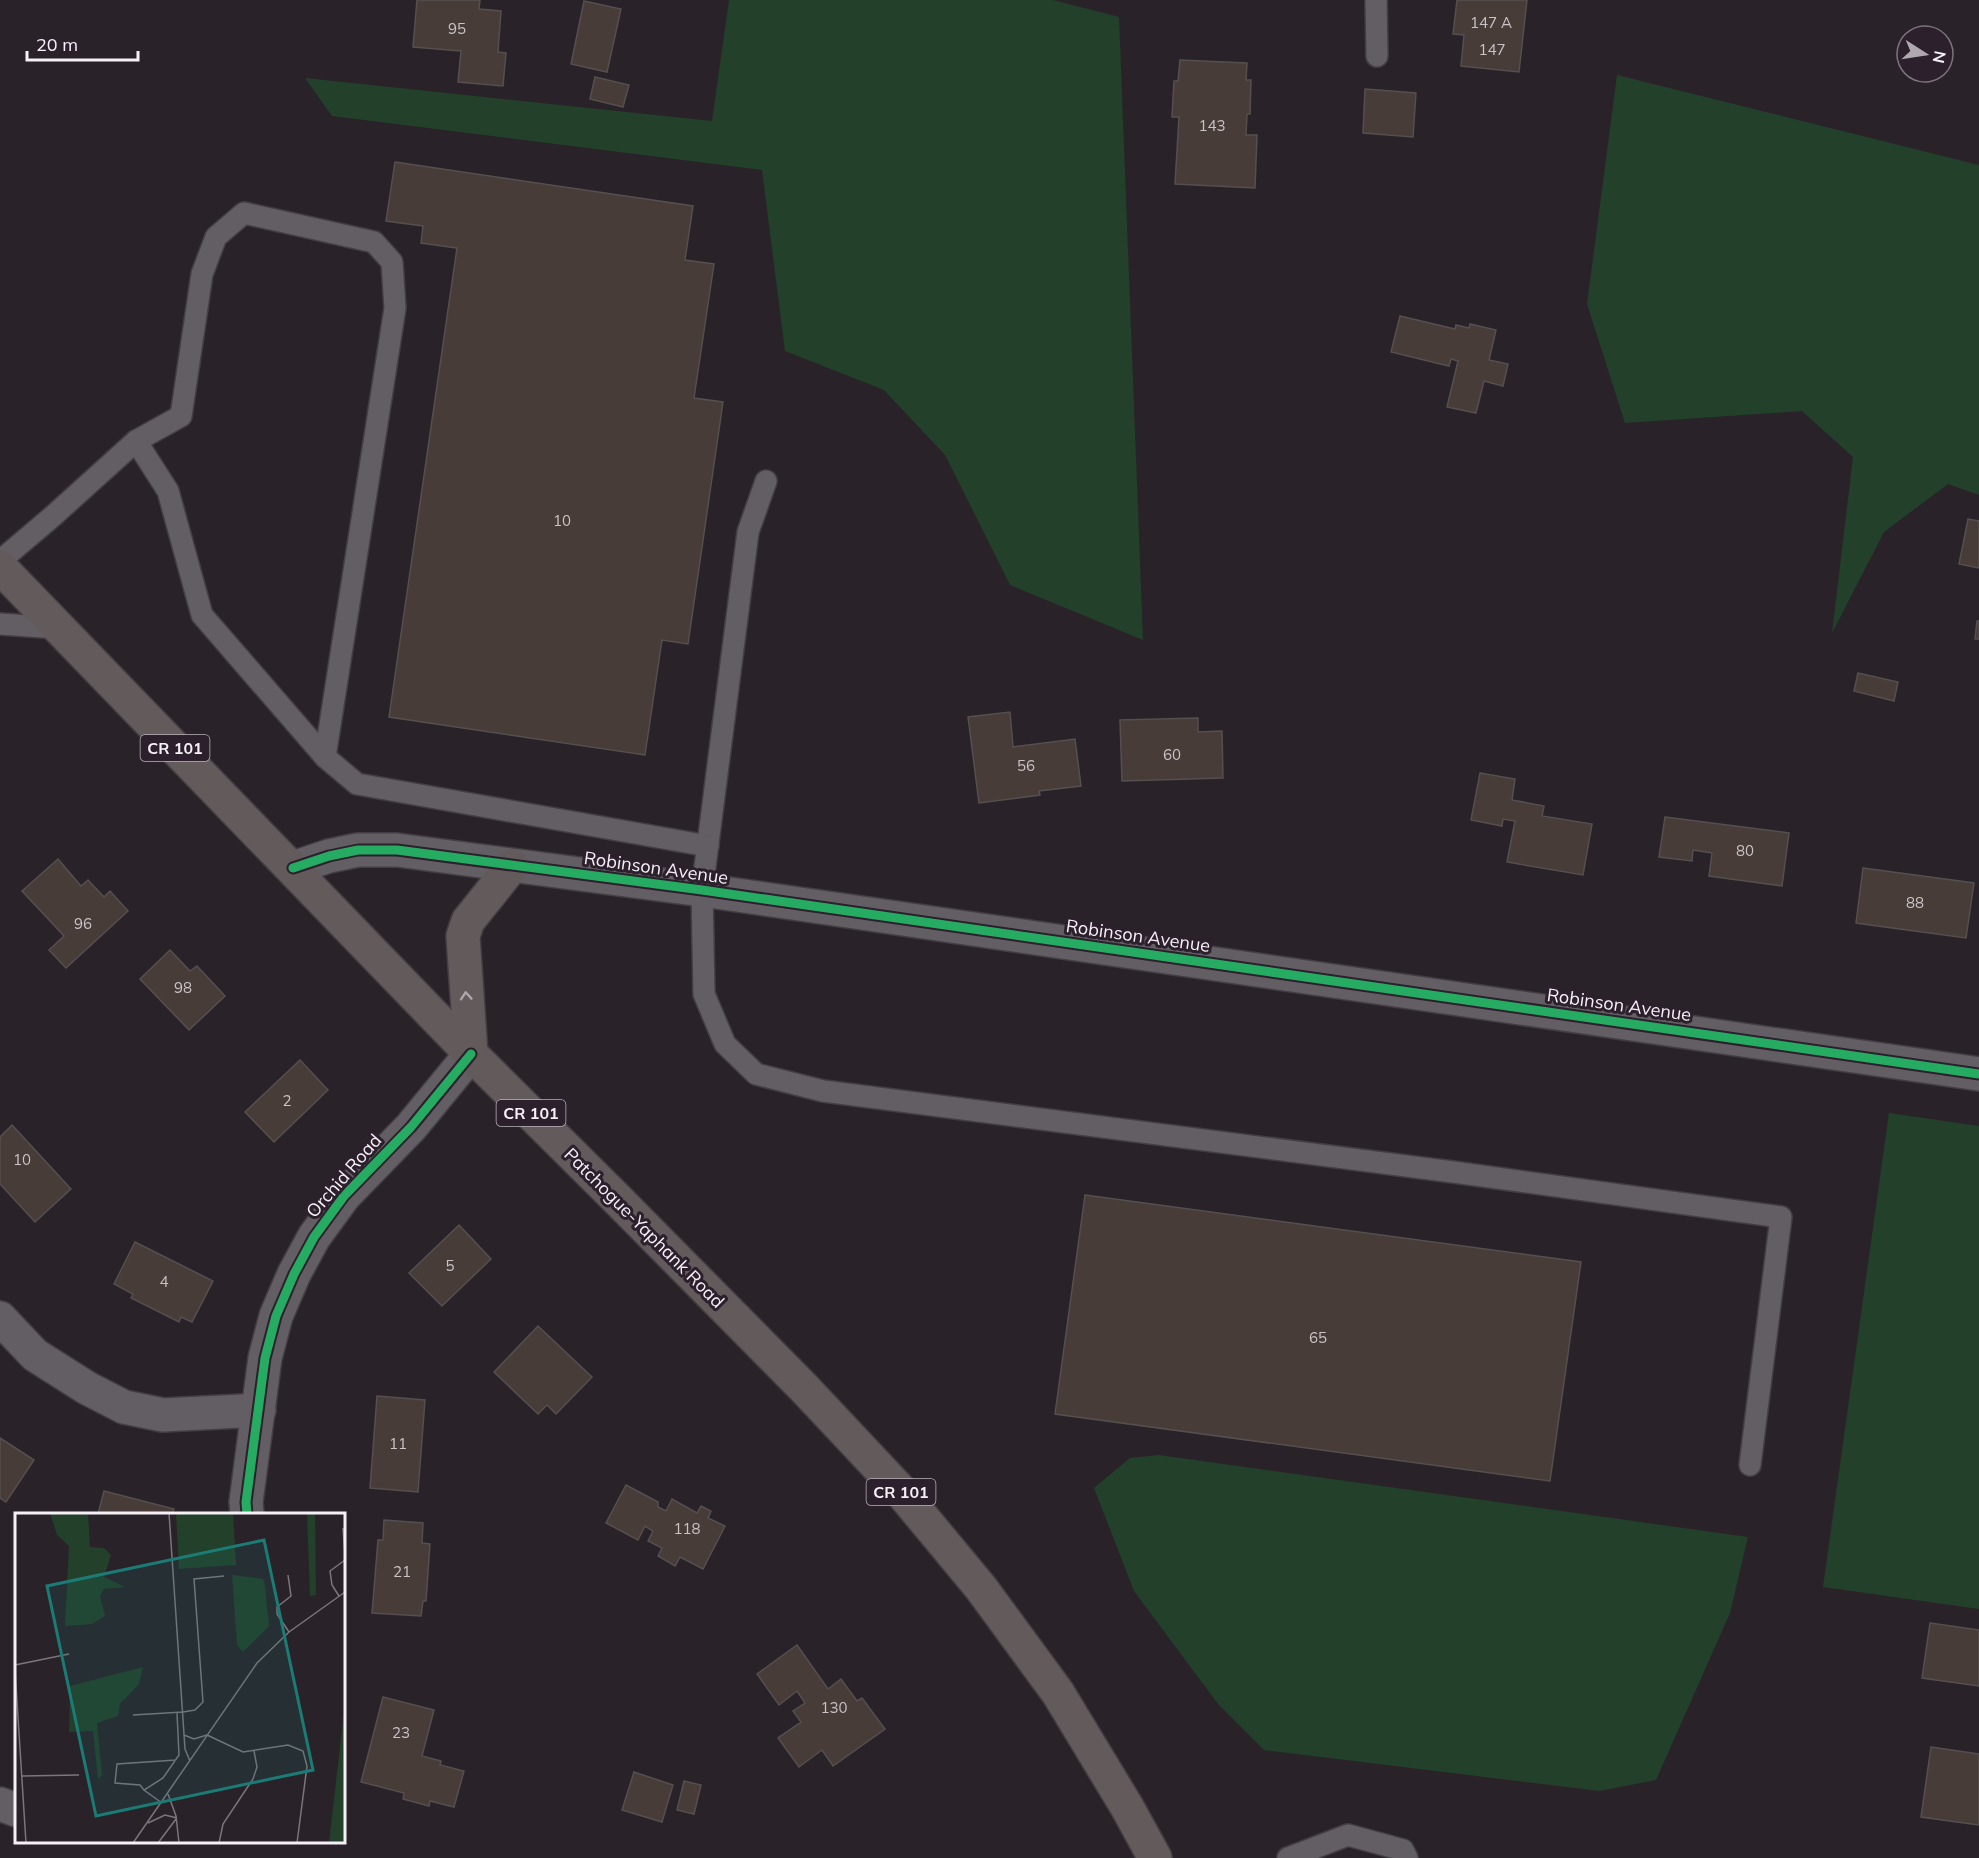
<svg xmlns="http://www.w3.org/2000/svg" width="1979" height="1858" font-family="Mulish,sans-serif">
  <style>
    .green { fill: #23402b }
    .building { fill: #473c38; stroke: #554f4f; stroke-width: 1.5 }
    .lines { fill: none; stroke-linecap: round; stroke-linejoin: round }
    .service-casing { stroke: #433e43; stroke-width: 24 }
    .minor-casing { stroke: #433e43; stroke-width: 36 }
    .primary-casing { stroke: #433e43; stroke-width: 36 }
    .service { stroke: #635e64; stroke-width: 21 }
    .minor { stroke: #635e64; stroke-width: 33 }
    .primary { stroke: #635a5b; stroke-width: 33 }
    .cycleway-casing { stroke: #2b202c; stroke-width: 13 }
    .cycleway { stroke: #26ab63; stroke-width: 9 }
    .oneway { stroke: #ada5aa }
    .labels { text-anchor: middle; stroke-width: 6; stroke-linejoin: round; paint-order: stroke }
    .number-label { font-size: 15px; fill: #cbc3c8 }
    .shield { fill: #2b202c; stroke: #bab2bb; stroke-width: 1.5 }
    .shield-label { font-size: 16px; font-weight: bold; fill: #f7f0f8 }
    .street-label { font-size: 18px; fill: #f7f0f8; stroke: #2b202c }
    .inset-road { fill: none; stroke: #7b757c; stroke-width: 1.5 }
    .view { fill: #1b7c75; fill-opacity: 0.15; stroke: #1b7c75; stroke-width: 3 }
    .inset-edge { fill: none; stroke: #f7f0f8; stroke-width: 3 }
  </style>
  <rect width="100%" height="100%" fill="#292329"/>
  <g class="green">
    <path d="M729,0h324l66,17 24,623 -133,-55 -65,-130 -61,-65 -99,-39 -23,-181 -430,-54 -27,-38 407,43z"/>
    <path d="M1617,75l362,90v330l-31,-11 -64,48 -52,101 21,-176 -51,-46 -177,12 -38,-119z"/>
    <path d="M1889,1113l90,13v483l-156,-22z"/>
    <path d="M1159,1455l589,82 -18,76 -74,167 -57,11 -335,-41 -46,-46 -84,-113 -40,-103 36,-30z"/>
  </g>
  <g class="building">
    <path d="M417,0h63l-1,9 22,2 -3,41 8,1 -3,33 -45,-4 3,-31 -48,-4z"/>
    <path d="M1457,0h70l-8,72 -58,-6 3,-31 -11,-1z"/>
    <path d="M584,1l37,8 -14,63 -36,-8z"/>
    <path d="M1180,60l67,3 -1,17h5l-1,34h-3l-1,21h11l-2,53 -80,-4 4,-67h-7l2,-36h4z"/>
    <path d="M595,77l34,8 -6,22 -33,-8z"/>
    <path d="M1365,89l51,4 -3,44 -50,-4z"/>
    <path d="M395,162l298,44 -8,54 29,4 -20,134 29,4 -35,242 -26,-4 -17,115 -256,-38 68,-469 -36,-5 2,-17 -37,-5z"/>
    <path d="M1400,316l55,13 1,-4 13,3 1,-4 26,6 -7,30 19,4 -5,22 -19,-5 -8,32 -29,-6 11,-46 -7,-2 -2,7 -58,-14z"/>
    <path d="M1968,519l11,2v47l-20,-4z"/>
    <path d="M1977,621h2v18h-4z"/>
    <path d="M1858,673l40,9 -4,19 -40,-10z"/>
    <path d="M1010,712l3,35 62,-8 6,47 -42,5 1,4 -61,8 -11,-86z"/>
    <path d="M1198,718v14l24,-1 1,47 -101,3 -2,-61z"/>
    <path d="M1480,773l35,6 -3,21 32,6 -2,10 50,8 -9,51 -76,-13 8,-41 -12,-2 -1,7 -31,-6z"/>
    <path d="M1665,817l124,16 -7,53 -73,-10 3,-23 -19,-3 -1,11 -33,-4z"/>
    <path d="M58,859l23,27 7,-6 16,17 6,-6 18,20 -62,57 -17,-18 15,-14 -42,-45z"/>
    <path d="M1863,868l111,15 -8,55 -110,-15z"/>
    <path d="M170,950l20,21 7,-5 28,30 -36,34 -49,-51z"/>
    <path d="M300,1060l28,30 -54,52 -29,-30z"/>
    <path d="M12,1125l59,64 -36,33 -35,-38v-47z"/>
    <path d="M1085,1195l496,67 -31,219 -495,-67z"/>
    <path d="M459,1225l32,34 -49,47 -33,-33z"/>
    <path d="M135,1242l78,39 -21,41 -11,-5 -2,5 -48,-24 2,-4 -19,-10z"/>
    <path d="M538,1326l54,51 -36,37 -9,-9 -9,9 -44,-42z"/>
    <path d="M377,1396l48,4 -7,92 -48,-4z"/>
    <path d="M0,1438l34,22 -28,42 -6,-4z"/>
    <path d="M626,1485l32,17v5l8,4 6,-12 25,14 4,-7 10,5 -3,7 17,8 -22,43 -23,-12 -5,9 -17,-10 4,-8 -14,-7 5,-10 -8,-5 -7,14 -32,-17z"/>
    <path d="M104,1491l70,18 -2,5h-74z"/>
    <path d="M384,1520l39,3 -1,20 8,1 -4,57h-3l-2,15 -49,-3 6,-73h5z"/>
    <path d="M1930,1623l49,7v56l-57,-8z"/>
    <path d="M797,1645l31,44 13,-10 16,22 5,-3 23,31 -52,37 -11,-16 -23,17 -21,-29 23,-16 -8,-11 12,-8 -8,-12 -18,14 -22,-31z"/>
    <path d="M383,1697l51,13 -12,46 19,5 -1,4 24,6 -10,36 -24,-6 -1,5 -26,-7 1,-6 -43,-11z"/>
    <path d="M1931,1747l48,7v71l-58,-8z"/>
    <path d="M634,1772l39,13 -11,37 -40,-12z"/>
    <path d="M684,1781l17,4 -7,29 -17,-4z"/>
  </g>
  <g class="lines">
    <g class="service-casing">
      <g id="service">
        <path d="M1376,0l1,56"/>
        <path d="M136,441l45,-25 21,-142 14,-37 28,-24 130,29 18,20 3,46 -70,449"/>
        <path d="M766,481l-18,51 -46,358 2,104 21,50 31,30 67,17 630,81 328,45 -31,248"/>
        <path d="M0,561l53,-45 83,-75 32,50 34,124 123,142 32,27 351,62"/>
        <path d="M0,624l57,4"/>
        <path d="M1288,1858l60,-23 55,15 4,8"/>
      </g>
    </g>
    <g class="minor-casing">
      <g id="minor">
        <path d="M293,868l36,-12 29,-6h39l305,40 1277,184"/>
        <path d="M0,1318l35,37 52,33 37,19 39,8 96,-5"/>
        <path d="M247,1514l-1,-12 19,-144 11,-42 18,-42 20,-37 30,-41 67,-69 60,-73"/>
        <path d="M0,1804l16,6"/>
      </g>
    </g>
    <g class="primary-casing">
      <g id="primary">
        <path d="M0,567l471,487 147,146 186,188 94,100 83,100 77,105 69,114 28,51"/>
        <path d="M471,1054l-8,-118 5,-15 44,-55"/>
      </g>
    </g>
    <use href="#service" class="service"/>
    <use href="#minor" class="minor"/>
    <use href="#primary" class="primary"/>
    <g class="cycleway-casing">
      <g id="cycleway">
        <path d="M293,868l36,-12 29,-6h39l305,40 1277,184"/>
        <path d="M247,1514l-1,-12 19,-144 11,-42 18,-42 20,-37 30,-41 67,-69 60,-73"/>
      </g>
    </g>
    <use href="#cycleway" class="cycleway"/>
  </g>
  <defs><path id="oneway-chevron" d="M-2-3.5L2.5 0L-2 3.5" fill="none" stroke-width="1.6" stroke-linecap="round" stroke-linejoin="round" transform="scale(1.5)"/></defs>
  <use class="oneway" href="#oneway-chevron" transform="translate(466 996) rotate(-94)"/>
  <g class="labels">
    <g class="number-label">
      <text x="1491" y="28">147 A</text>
      <text x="457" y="34">95</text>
      <text x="1492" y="55">147</text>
      <text x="1212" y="131">143</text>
      <text x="562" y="526">10</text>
      <text x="1172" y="760">60</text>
      <text x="1026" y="771">56</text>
      <text x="1745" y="856">80</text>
      <text x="1915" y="908">88</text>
      <text x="83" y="929">96</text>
      <text x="183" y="993">98</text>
      <text x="287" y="1106">2</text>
      <text x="22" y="1165">10</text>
      <text x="450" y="1271">5</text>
      <text x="164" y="1287">4</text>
      <text x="1318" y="1343">65</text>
      <text x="398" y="1449">11</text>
      <text x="687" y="1534">118</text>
      <text x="402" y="1577">21</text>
      <text x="834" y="1713">130</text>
      <text x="401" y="1738">23</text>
    </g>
    <g class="shield">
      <rect x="140.5" y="735" width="69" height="26" rx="4.5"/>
      <rect x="496.5" y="1100" width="69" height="26" rx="4.5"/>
      <rect x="866.5" y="1479" width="69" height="26" rx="4.5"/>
    </g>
    <g class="shield-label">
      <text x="175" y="754">CR 101</text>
      <text x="531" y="1119">CR 101</text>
      <text x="901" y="1498">CR 101</text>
    </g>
    <g class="street-label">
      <text transform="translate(656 868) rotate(8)" y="6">Robinson Avenue</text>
      <text transform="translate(1138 936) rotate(8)" y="6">Robinson Avenue</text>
      <text transform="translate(1619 1005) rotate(8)" y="6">Robinson Avenue</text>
      <text transform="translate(344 1176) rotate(-49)" y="6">Orchid Road</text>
      <text transform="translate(644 1228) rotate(45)" y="6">Patchogue-Yaphank Road</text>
    </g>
  </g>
  <g transform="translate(15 1513)">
    <rect width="330" height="330" fill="#292329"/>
    <path d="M35,0h38l2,34 14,1 7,7 -7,22 21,10 -21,2 -4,7 5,20 -13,8 -27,2 4,-80 -12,-11zM161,0h57l3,52 -57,4zM292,0h8l1,82 -6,1zM217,62l31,4 2,7 4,40 -26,26 -6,-7zM128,154l-4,17 -19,20 -2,12 -21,7 5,52 -4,4 -5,-48 -24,1 1,-46zM330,196v134h-16l15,-131z" fill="#23402b"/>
    <path class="inset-road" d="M154,0l16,236 5,12M328,15l2,26M273,62l3,21 -14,11v7l12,18M324,83l-7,-11 -2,-14 15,-11M0,152l54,-11M0,157l11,173M118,202l50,-3 12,-2 8,-8 -9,-123 30,-3M169,222l10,4 13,-4M192,222l36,17 45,-7 15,6 4,15 -10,77M7,263l57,-1M129,277l-4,-5 -25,-2 2,-19 59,-4M153,281l8,22 3,27M147,290l-18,-13 19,-12 16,-23 -2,-42M133,310l17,-8 12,3M118,330l124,-180 32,-31 56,-40M143,330l18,-24M204,330l4,-19 30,-45 4,-12 -3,-16"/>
    <path class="view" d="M249,27l49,230 -217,46 -49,-230z"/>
    <rect width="330" height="330" class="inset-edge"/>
  </g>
  <g transform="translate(1925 54) rotate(102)"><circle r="28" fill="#2b202c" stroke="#7d737e" stroke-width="1.5"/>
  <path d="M0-4.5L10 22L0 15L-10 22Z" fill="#afa8b0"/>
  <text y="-9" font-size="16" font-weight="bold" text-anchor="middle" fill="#f7f0f8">N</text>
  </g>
  <path d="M27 51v9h111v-9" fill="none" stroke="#f7f0f8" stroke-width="3"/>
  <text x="36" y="51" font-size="18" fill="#f7f0f8" stroke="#2b202c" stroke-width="4.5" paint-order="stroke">20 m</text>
</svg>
